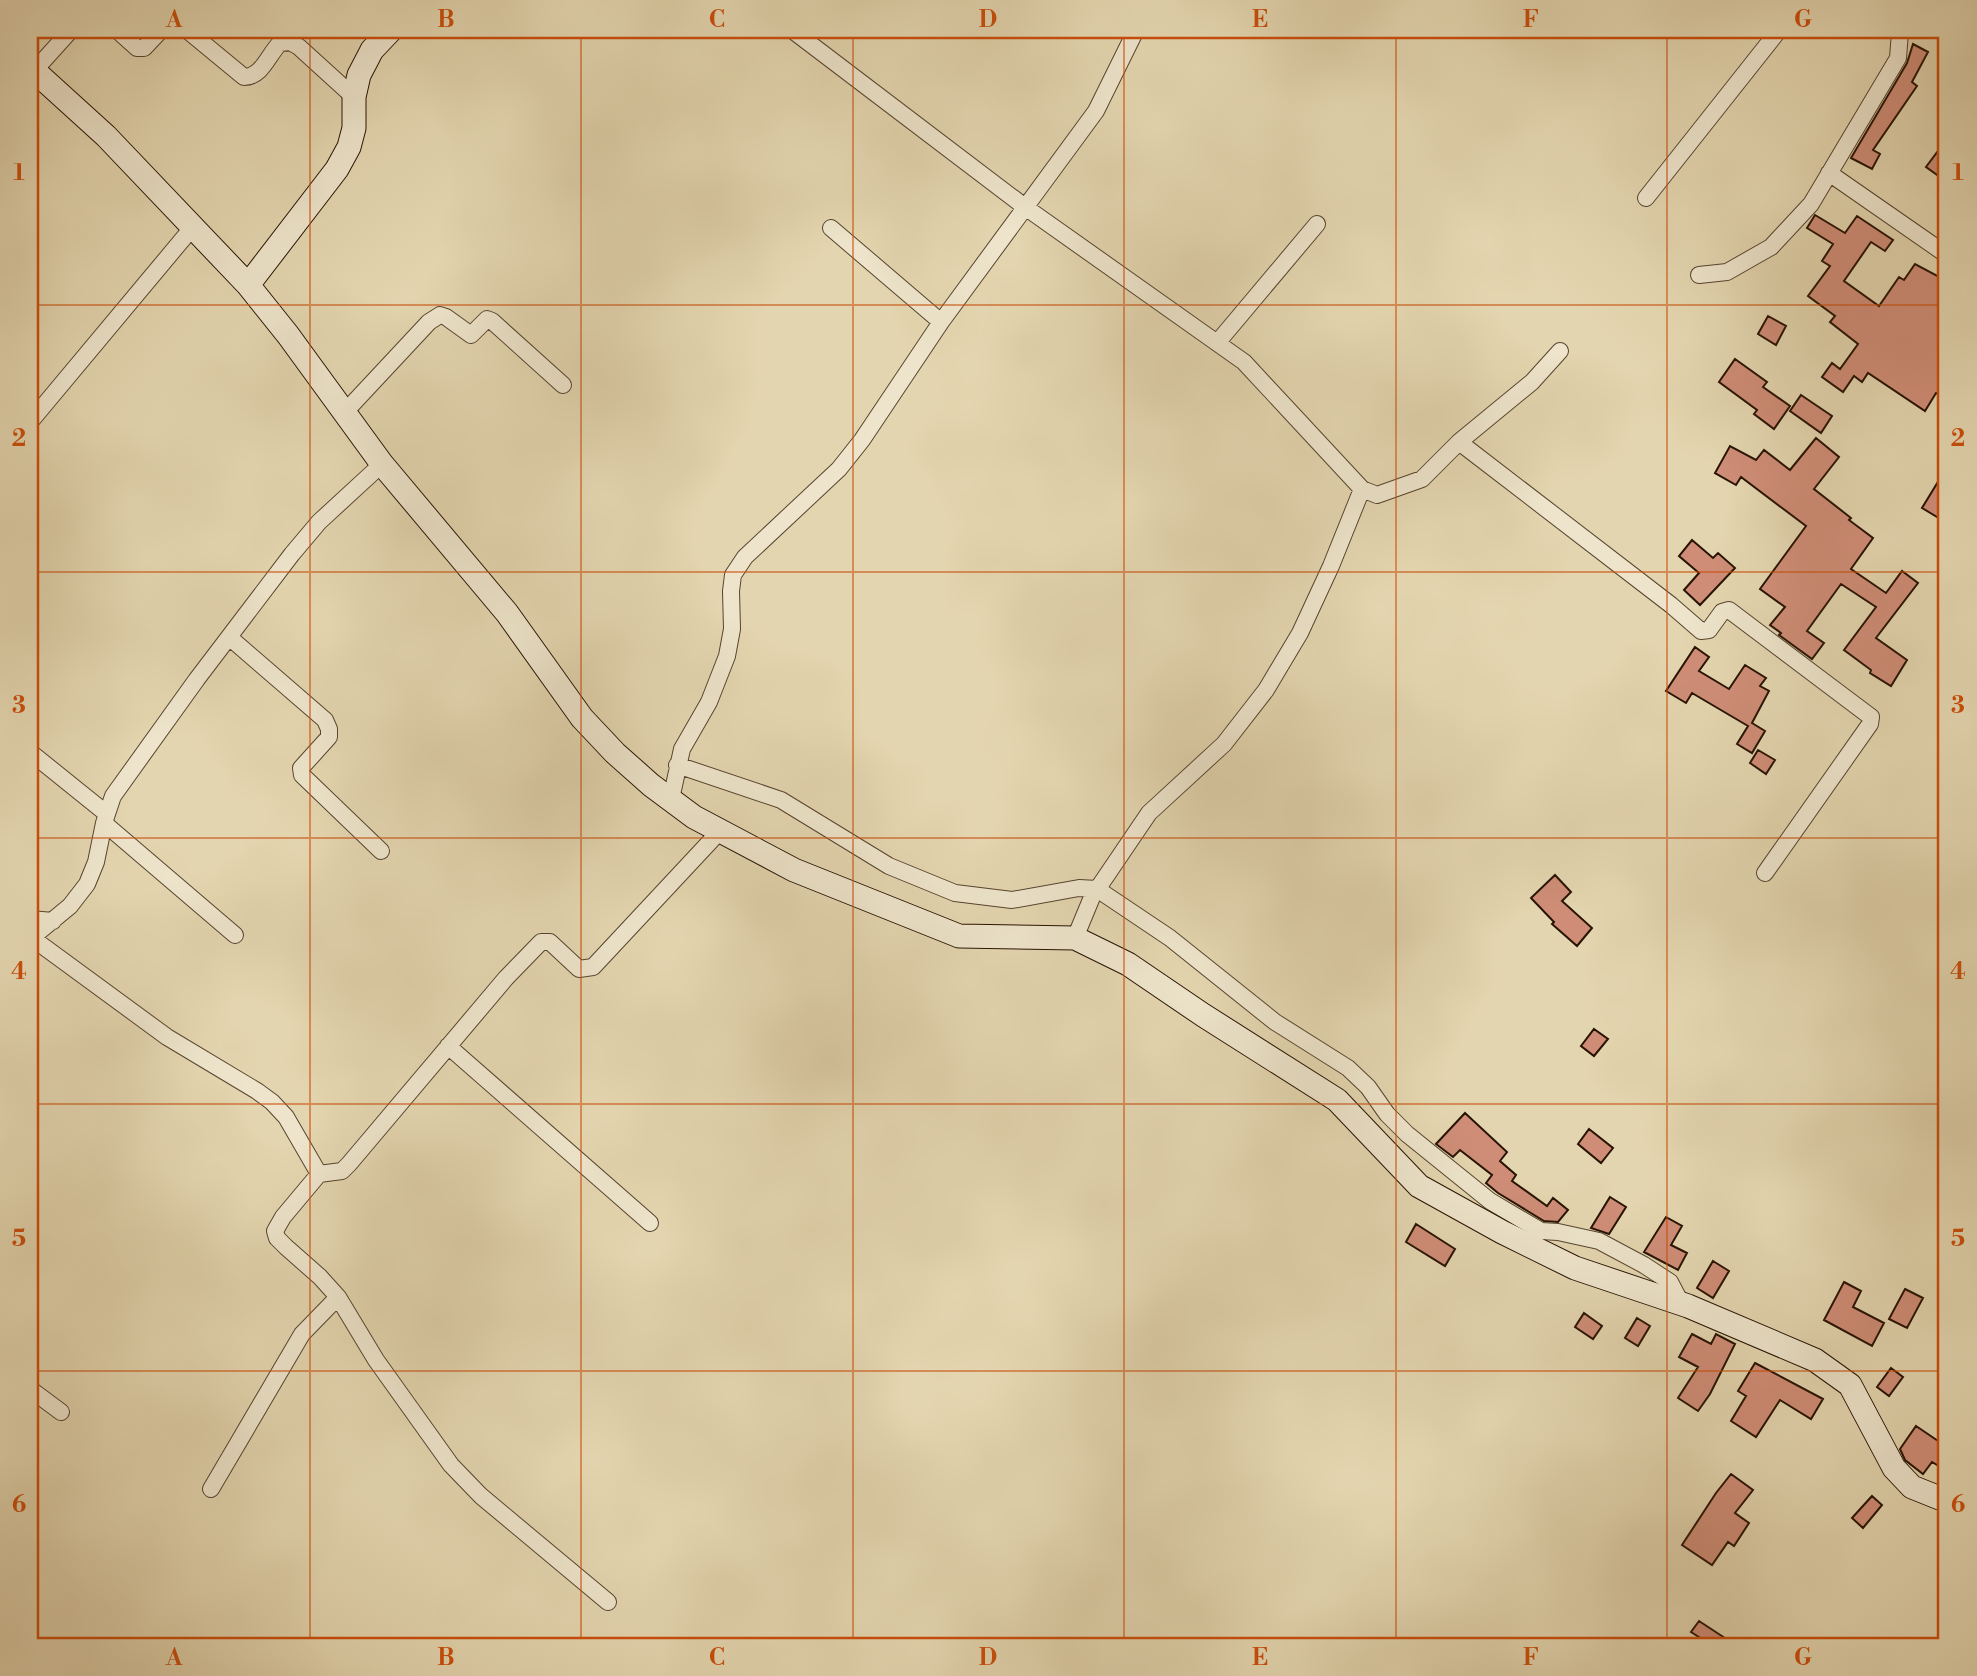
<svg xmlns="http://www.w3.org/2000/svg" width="1977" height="1676" viewBox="0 0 1977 1676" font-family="'Libre Bodoni',serif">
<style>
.building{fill:#cf8d77;stroke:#281303;stroke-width:2}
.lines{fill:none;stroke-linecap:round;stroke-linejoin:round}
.street-casing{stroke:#57442e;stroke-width:18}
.secondary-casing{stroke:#281303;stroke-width:25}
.street{stroke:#ede4cb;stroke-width:16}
.secondary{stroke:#ede4cb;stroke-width:23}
.grid{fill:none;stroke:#cb4e0b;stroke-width:2;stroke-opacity:0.55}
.neatline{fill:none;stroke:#cb4e0b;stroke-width:2.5}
.grid-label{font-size:23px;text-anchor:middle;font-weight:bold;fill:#cb4e0b}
</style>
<rect width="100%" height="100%" fill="#e3d5af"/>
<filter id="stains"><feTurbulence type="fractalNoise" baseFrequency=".00286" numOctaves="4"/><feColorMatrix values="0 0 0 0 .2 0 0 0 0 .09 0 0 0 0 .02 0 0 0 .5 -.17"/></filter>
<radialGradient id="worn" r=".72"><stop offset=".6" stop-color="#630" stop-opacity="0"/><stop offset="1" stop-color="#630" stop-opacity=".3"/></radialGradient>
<path class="building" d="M1913 44 1928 52 1912 82 1917 86 1873 150 1880 154 1872 169 1851 158 1907 63Z
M1938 151 1947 158V182L1926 167Z
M1815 215 1845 233 1857 216 1893 240 1885 251 1871 242 1844 281 1879 306 1899 277 1904 280 1915 264 1947 281V290L1939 305 1947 309V399L1936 393 1925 411 1868 373 1862 382 1854 376 1843 392 1822 377 1832 363 1840 369 1858 344 1830 322 1835 316 1808 296 1830 266 1822 261 1833 244 1807 228Z
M1768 316 1786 326 1776 345 1758 334Z
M1735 359 1767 382 1763 387 1790 406 1774 429 1754 414 1757 410 1719 382Z
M1801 395 1832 416 1821 433 1790 411Z
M1816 438 1839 457 1814 489 1851 518 1849 520 1873 538 1851 569 1886 593 1902 571 1918 583 1876 638 1907 660 1891 686 1870 673 1871 670 1844 650 1876 607 1841 584 1807 631 1824 643 1812 659 1779 635 1781 633 1770 625 1785 607 1760 589 1806 526 1741 477 1736 485 1715 473 1730 446 1756 460 1764 450 1790 470Z
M1947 467V523L1922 508Z
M1692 540 1713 558 1718 553 1735 568 1700 605 1684 590 1699 573 1679 556Z
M1695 647 1709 657 1699 671 1729 689 1745 665 1766 678 1760 686 1769 691 1752 723 1765 731 1752 753 1737 744 1748 726 1692 693 1686 703 1666 691Z
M1758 750 1775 760 1766 774 1750 763Z
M1555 875 1571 892 1562 901 1592 928 1577 946 1552 924 1554 922 1531 898Z
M1594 1029 1608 1039 1594 1056 1581 1046Z
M1465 1113 1507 1152 1500 1161 1516 1175 1512 1181 1547 1206 1553 1198 1568 1210 1558 1222 1544 1221 1498 1193 1486 1183 1492 1175 1460 1150 1453 1157 1436 1144Z
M1589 1129 1613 1148 1601 1163 1578 1144Z
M1610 1197 1626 1207 1609 1234 1591 1228Z
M1666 1217 1682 1226 1671 1245 1687 1253 1678 1270 1644 1252Z
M1416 1224 1455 1249 1445 1266 1406 1242Z
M1713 1261 1729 1271 1713 1298 1697 1288Z
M1844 1282 1861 1291 1853 1307 1884 1323 1872 1346 1824 1320Z
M1905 1289 1923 1298 1907 1328 1889 1319Z
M1584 1313 1602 1326 1593 1339 1575 1327Z
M1637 1318 1650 1326 1638 1346 1625 1338Z
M1692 1334 1711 1344 1716 1334 1735 1344 1710 1394 1698 1411 1678 1398 1698 1367 1679 1357Z
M1755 1363 1823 1399 1811 1419 1780 1400 1756 1437 1731 1421 1746 1396 1738 1391Z
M1891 1368 1903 1377 1889 1396 1877 1387Z
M1916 1426 1947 1447V1471L1932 1462 1923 1474 1905 1460 1900 1449Z
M1731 1474 1753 1490 1735 1513 1749 1523 1734 1546 1728 1542 1712 1565 1682 1545 1716 1493Z
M1872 1496 1882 1505 1863 1528 1852 1518Z
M1699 1621 1737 1646H1713L1691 1632Z"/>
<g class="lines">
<defs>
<path id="street" d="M117 30 137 48H144L161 30
M187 30 244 77C262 77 268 55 280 43L290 42 299 47 354 97
M792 30 1025 207 1244 362 1362 489 1377 495 1422 479 1459 442 1532 382 1560 351
M34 71 71 30
M1829 173 1947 255
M1646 198 1779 30
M831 228 941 322
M1699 275 1727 272 1771 247 1811 204 1898 58 1900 32 1897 30
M1217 343 1317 224
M344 413 429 322 440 315 446 317 471 335 487 319 492 321 563 385
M30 422 192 228
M1459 442 1671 605 1701 631 1709 630 1722 612 1729 610 1871 717 1870 724 1765 873
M229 637 325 720 329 729V737L301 768 302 775 381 851
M30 752 107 814
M677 765 781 800 889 866 955 893 1012 900 1079 888 1097 889 1170 938 1275 1022 1348 1068 1368 1087 1387 1114 1407 1134 1490 1201 1541 1231 1558 1232 1599 1241 1644 1265 1670 1282 1681 1303
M671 799 682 749 709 702 727 656 732 629 731 591 733 575 745 557 839 469 862 440 941 322 1096 111 1136 30
M104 823 235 935
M30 919 53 921
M32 938 167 1037 257 1091 272 1102 286 1117 319 1174
M1075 938 1092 897 1149 813 1224 744 1266 690 1300 633 1331 566 1362 489
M30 939 70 906 87 884 96 862 104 823 113 796 197 679 292 554 319 522 382 464
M448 1046 650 1223
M30 1389 61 1412
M211 1489 302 1334 338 1297
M608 1602 481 1496 451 1465 376 1360 338 1297 320 1277 286 1247 277 1238 275 1231 283 1217 319 1174 342 1171 349 1164 506 978 541 942H550L579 969 593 967 720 831"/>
<path id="secondary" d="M30 67 106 136 248 285 288 335 382 464 507 613 582 718 615 753 651 785 694 817 794 870 959 936 1075 938 1128 964 1203 1015 1337 1100 1419 1186 1502 1232 1575 1268 1688 1306 1815 1360 1850 1385 1894 1468 1912 1487 1947 1501
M248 285 337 169 349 147 354 128V97L359 75 372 50 391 30"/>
</defs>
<use href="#street" class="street-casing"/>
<use href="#secondary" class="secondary-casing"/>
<use href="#street" class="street"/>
<use href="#secondary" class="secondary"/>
</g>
<path class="grid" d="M310 30V1646M581 30V1646M853 30V1646M1124 30V1646M1396 30V1646M1667 30V1646M30 305H1947M30 572H1947M30 838H1947M30 1104H1947M30 1371H1947"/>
<rect width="1977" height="1676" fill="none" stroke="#e3d5af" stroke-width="77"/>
<rect x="38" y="38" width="1900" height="1600" class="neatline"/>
<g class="grid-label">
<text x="174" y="27">A</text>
<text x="446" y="27">B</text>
<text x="717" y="27">C</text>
<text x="988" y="27">D</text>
<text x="1260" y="27">E</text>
<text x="1531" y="27">F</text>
<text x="1803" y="27">G</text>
<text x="19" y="180">1</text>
<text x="1958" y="180">1</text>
<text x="19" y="446">2</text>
<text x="1958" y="446">2</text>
<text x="19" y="713">3</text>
<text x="1958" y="713">3</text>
<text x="19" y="979">4</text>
<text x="1958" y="979">4</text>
<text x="19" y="1246">5</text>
<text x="1958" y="1246">5</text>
<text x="19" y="1512">6</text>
<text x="1958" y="1512">6</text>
<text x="174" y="1665">A</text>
<text x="446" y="1665">B</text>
<text x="717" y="1665">C</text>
<text x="988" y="1665">D</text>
<text x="1260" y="1665">E</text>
<text x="1531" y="1665">F</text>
<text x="1803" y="1665">G</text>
</g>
<rect width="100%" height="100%" filter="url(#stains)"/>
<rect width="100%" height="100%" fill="url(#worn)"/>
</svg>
